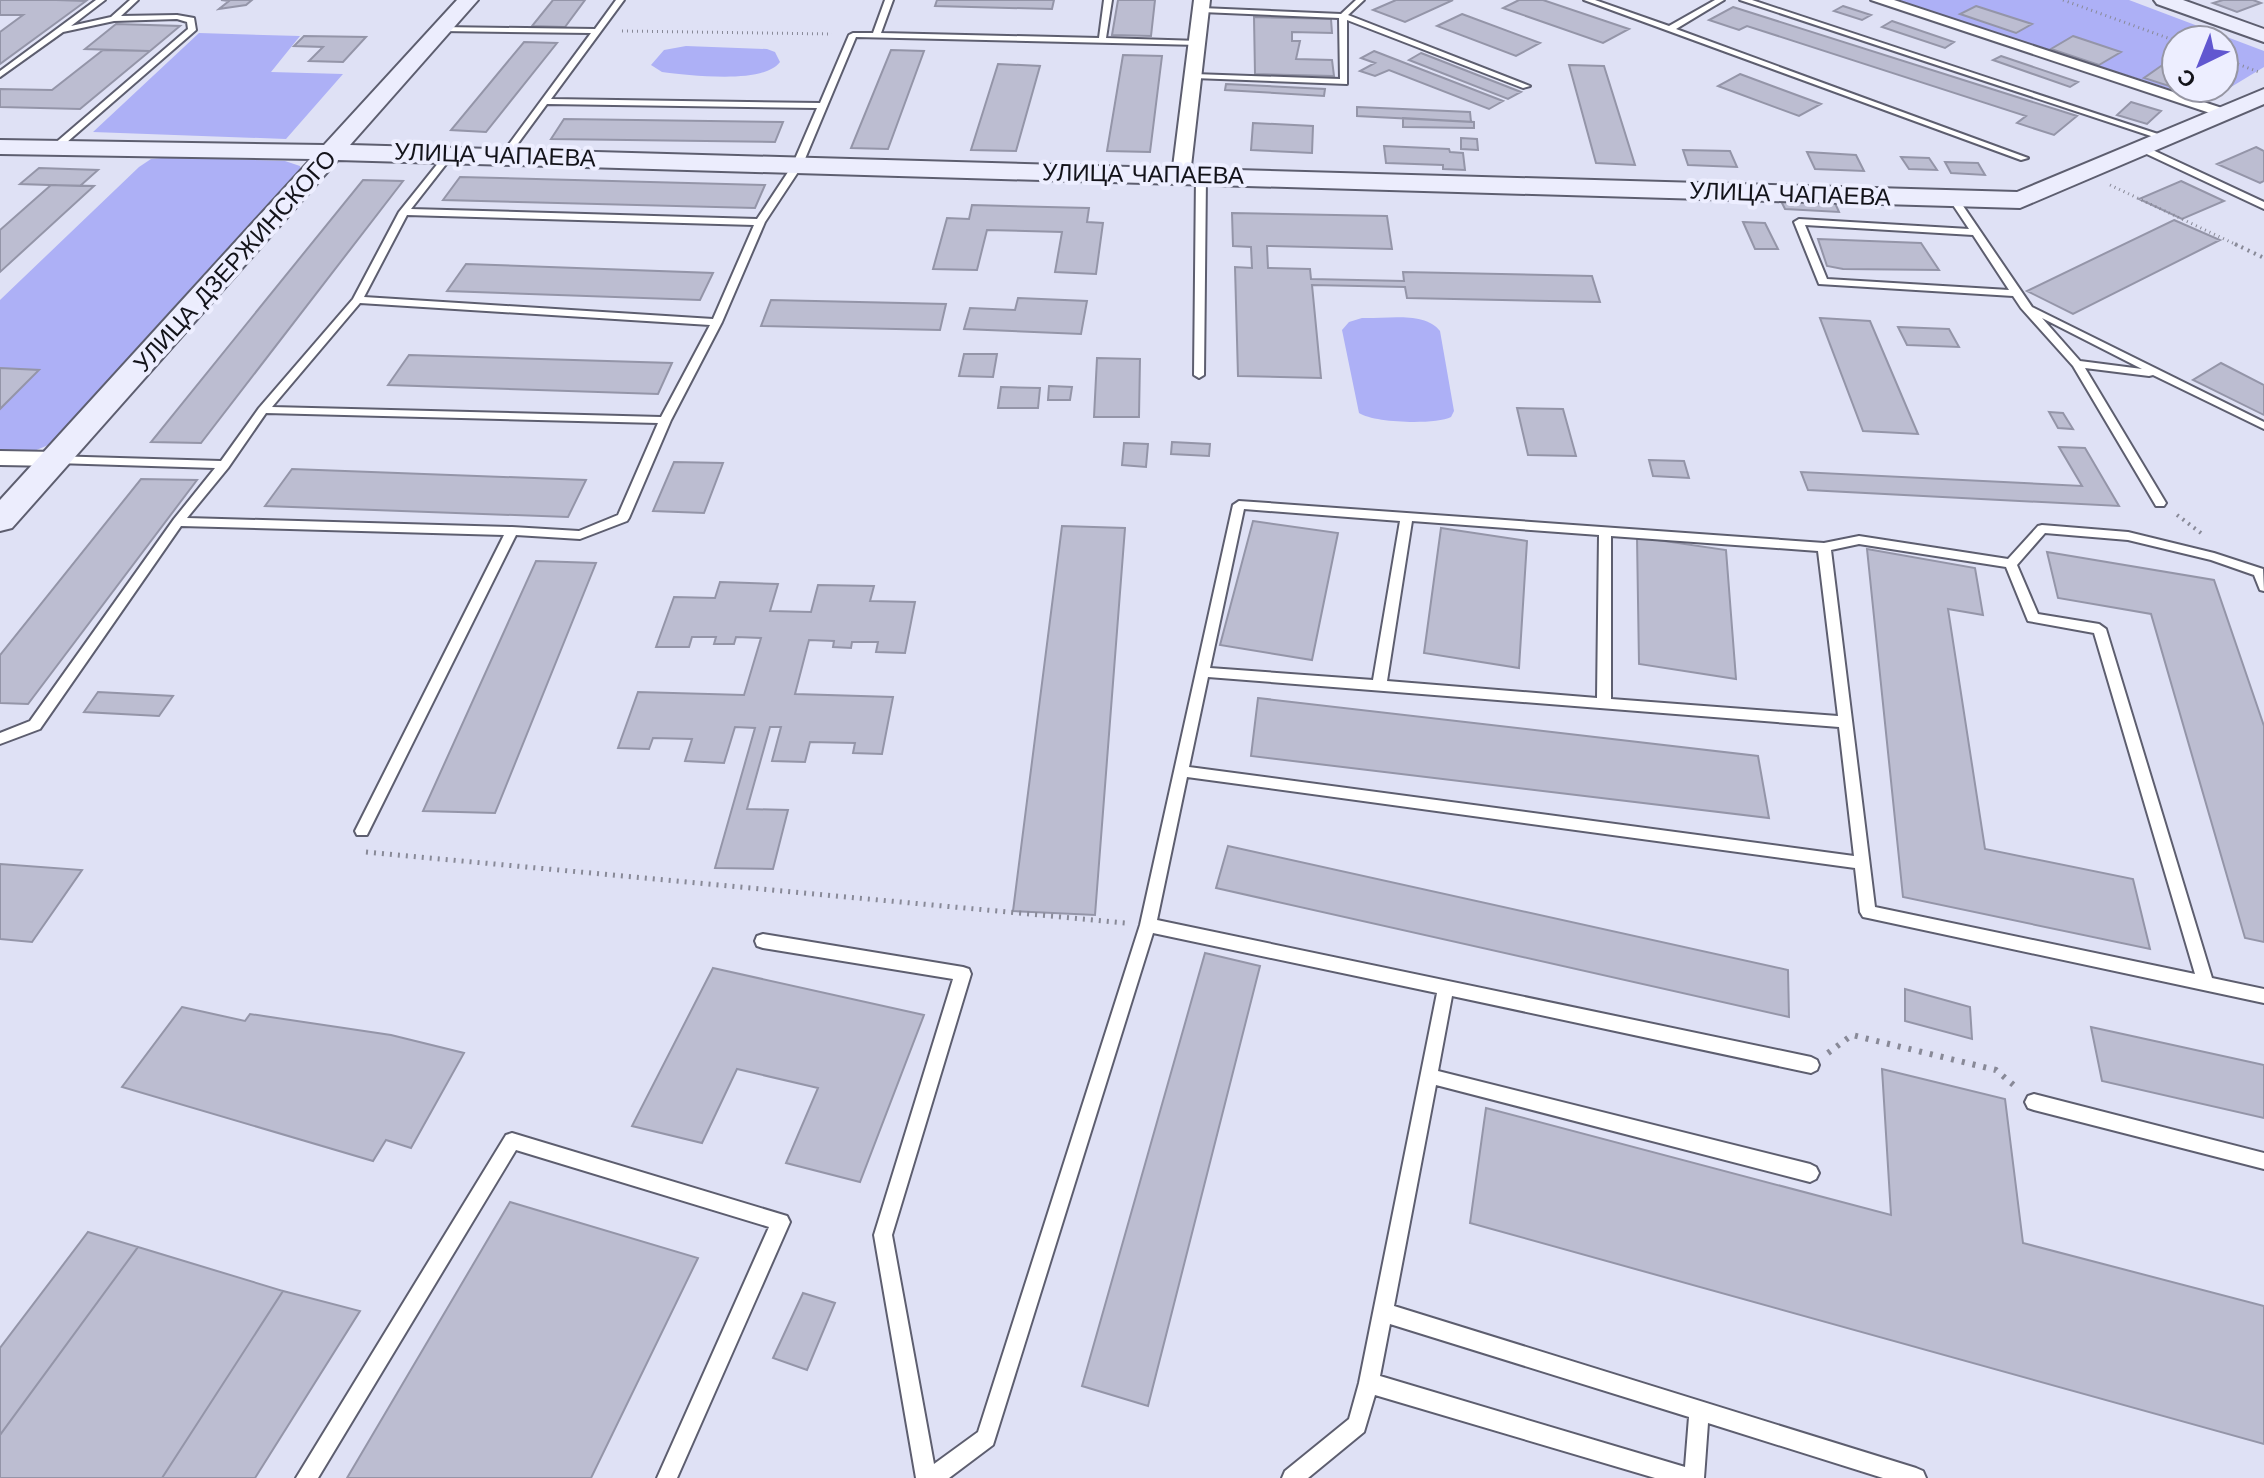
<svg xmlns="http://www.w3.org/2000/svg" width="2264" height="1478" viewBox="0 0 2264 1478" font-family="'Work Sans',sans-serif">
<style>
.green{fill:#adb0f6;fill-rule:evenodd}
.building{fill:#bcbdd1;stroke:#9495a8;stroke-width:2}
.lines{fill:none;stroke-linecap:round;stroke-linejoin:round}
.lane-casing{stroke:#5d5e6f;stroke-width:4}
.street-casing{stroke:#5d5e6f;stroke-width:4}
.secondary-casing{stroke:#5d5e6f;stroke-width:4}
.path-far3{stroke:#888997;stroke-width:3;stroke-dasharray:1 4;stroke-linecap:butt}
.path-far2{stroke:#888997;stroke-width:4;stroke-dasharray:2 5;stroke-linecap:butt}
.path-far1{stroke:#888997;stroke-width:5;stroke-dasharray:2 6;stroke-linecap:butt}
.path{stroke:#888997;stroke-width:6;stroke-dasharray:3 8;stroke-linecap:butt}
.lane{fill:#fff;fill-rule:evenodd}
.street{fill:#fff;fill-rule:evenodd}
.secondary{fill:#ecedfd;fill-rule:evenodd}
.labels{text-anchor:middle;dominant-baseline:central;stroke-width:8;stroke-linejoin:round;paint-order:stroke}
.far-street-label{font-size:24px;fill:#13131a;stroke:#edeeff}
</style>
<rect width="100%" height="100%" fill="#dfe1f5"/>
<path class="green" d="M1894 0H2129L2264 51V67L2208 101ZM2176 40H2224V88H2176Z
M199 33 300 36 271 72 343 74 286 139 93 132Z
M686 46 767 49 775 52 780 62C763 85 689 75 662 72L651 65 664 50Z
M173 157 285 161 300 166 302 175 53 443 27 454H0V409L38 370 0 368V300L139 167 151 159Z
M1362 318C1384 319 1425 311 1440 331L1454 411 1451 417C1435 425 1374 423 1359 413L1342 330 1349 322Z"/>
<path class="building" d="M0 0H56L86 1 0 64V32L23 15H0Z
M252 0 246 5 219 9 229 1 221 0Z
M553 0H585L565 27 532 26Z
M937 0H1054L1052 9 935 6Z
M1118 0H1155L1151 36 1112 35Z
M1396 0H1453L1405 22 1373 10Z
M1519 0H1543L1629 29 1603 43 1503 8Z
M2223 0H2253L2261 3 2237 12 2213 3Z
M1843 6 1871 15 1862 20 1834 11Z
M1976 6 2032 24 2016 33 1960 14Z
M1733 7 2077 116 2054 135 2017 123 2026 116 1747 26 1739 30 1709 20Z
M1462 14 1540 43 1516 56 1437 26Z
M1254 17 1331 19 1332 33 1292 32V41H1300L1296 59 1332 60 1334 76 1255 74Z
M1892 21 1954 42 1945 48 1882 27Z
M116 24 180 26 150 51 85 49Z
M304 36 366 37 343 62 309 61 323 47 294 46Z
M2073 36 2121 52 2099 65 2051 49Z
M524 42 557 43 486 132 451 130Z
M103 50 150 51 80 109 0 107V89L52 90Z
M891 50 924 51 888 149 851 148Z
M1374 51 1503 101 1489 109 1389 70 1375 76 1360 71 1375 63 1361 58Z
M1421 53 1521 92 1508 99 1409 60Z
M1123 55 1162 56 1150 152 1107 151Z
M2001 56 2078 82 2070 87 1993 60Z
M998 64 1040 66 1016 151 971 150Z
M1569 65 1604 66 1635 165 1596 163Z
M2161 66 2176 70V88H2210L2200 96 2144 78Z
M1740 74 1821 104 1799 116 1718 86Z
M1226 84 1325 89 1324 96 1225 90Z
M2131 102 2161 111 2147 124 2117 115Z
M1357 107 1470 112 1471 122 1357 116Z
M1403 118 1474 122V128L1403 127Z
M564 119 783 122 775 142 551 139Z
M1253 123 1313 126 1312 153 1251 150Z
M1461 138 1477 139 1478 150 1461 149Z
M1384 146 1449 149 1450 152 1463 153 1465 170 1443 169V165L1386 163Z
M2256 147 2264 151V181L2260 183 2217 164Z
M1683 150 1730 151 1737 167 1688 165Z
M1807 152 1856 155 1864 171 1815 169Z
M1901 157 1929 158 1937 170 1909 169Z
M1945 162 1978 163 1985 175 1951 173Z
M39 168 98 170 80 186 20 184Z
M460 177 765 185 755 208 443 200Z
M363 180 403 181 201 443 151 442Z
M2181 181 2224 201 2182 219 2139 199Z
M51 185 94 186 0 272V230Z
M1781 201 1835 203 1839 212 1785 209Z
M972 205 1089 208 1087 222 1103 223 1096 274 1055 272 1062 232 987 230 977 270 933 269 947 218 969 219Z
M1232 213 1387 216 1392 249 1267 246 1268 268 1310 269 1311 279 1404 281 1403 272 1592 276 1600 302 1407 298 1405 287 1312 285 1321 378 1238 376 1235 267 1252 268 1251 247 1233 246Z
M2174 220 2220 240 2073 314 2027 291Z
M1743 222 1765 223 1778 249H1755Z
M1818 239 1921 243 1939 270 1843 269 1827 266Z
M466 264 713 273 700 300 447 291Z
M1018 298 1087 301 1081 334 964 329 970 308 1015 310Z
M771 300 946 304 940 330 761 326Z
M1820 318 1870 321 1918 434 1863 431Z
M1898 327 1949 329 1959 347 1907 345Z
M964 354H997L993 377 959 376Z
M409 355 672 363 658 394 388 385Z
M1097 358 1140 359 1139 417H1094Z
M2221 363 2264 385V415L2193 380Z
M0 368 39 370 0 409Z
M1049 386 1072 387 1070 400H1048Z
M1001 387 1040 388 1038 408H998Z
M1517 408 1563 409 1576 456 1528 455Z
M2049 412 2063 413 2073 429 2058 428Z
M1172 442 1210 444 1209 456 1171 454Z
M1124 443 1148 444 1146 467 1122 465Z
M2059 447 2085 448 2119 506 1808 490 1801 472 2082 486Z
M1649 460 1684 461 1689 478 1653 476Z
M674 462 723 463 704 513 653 511Z
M292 469 586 480 568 517 265 506Z
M141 479 197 480 28 704 0 703V655Z
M1253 521 1338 533 1312 660 1220 645Z
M1062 526 1125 528 1095 915 1013 911Z
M1441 528 1527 541 1519 668 1424 653Z
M1637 537 1726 550 1736 679 1639 664Z
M1867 549 1975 568 1983 615 1948 609 1985 849 2133 879 2150 949 1903 897Z
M2047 552 2214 580 2264 726V942L2245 938 2151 614 2058 598Z
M536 561 596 563 495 813 423 811Z
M720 582 778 584 770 611 811 612 818 585 874 586 870 601 915 602 905 653 876 652 878 642H852L851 648 833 647 834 641 809 640 795 694 893 697 882 754 853 753 855 743 810 742 805 762 772 761 781 727H770L747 809 788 810 773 869 715 868 755 728 735 727 724 763 685 761 692 739 653 738 649 749 618 748 638 692 744 695 761 638 736 637 734 644H714L716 637H692L689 647H656L674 597 715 598Z
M98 692 173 696 159 716 84 712Z
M1258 698 1758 756 1769 818 1251 756Z
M1228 846 1788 970 1789 1017 1216 888Z
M0 864 82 870 32 942 0 939Z
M1205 953 1260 966 1148 1406 1082 1386Z
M713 968 924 1015 860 1182 786 1163 818 1088 737 1069 702 1143 632 1126Z
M1905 989 1970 1007 1972 1039 1905 1021Z
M182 1007 245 1021 250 1014 391 1035 464 1053 411 1148 386 1140 373 1161 122 1087Z
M2091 1027 2264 1065V1118L2102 1081Z
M1882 1069 2005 1099 2023 1243 2264 1306V1444L1470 1223 1486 1108 1891 1215Z
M510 1202 698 1258 591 1478H347Z
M88 1232 138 1247 0 1435V1348Z
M138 1247 283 1291 162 1478H0V1435Z
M283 1291 360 1311 255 1478H162Z
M803 1293 835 1303 807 1370 773 1358Z"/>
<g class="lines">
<defs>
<path id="lane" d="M96 0H105L71 26 111 17 130 0H138L121 16 177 15 194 18 196 30 59 149H53V145L188 29 187 22 177 19 114 21 63 32 0 77V71Z
M616 0H624L551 99 820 103 849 35 853 33H873L885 0H893L881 33 1099 38 1104 0H1112L1106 38 1199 41 1203 43 1199 45 856 37 802 166 765 222 722 322 671 420 629 518 627 521 580 539 516 535 367 835H357L355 831 504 535 181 526 40 729 0 744V733L30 721 174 519 215 468 56 463 52 462V456L221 461 259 408 353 299 399 212 447 152 454 154 411 209 757 219 792 166 817 108 547 104 508 157 505 158 501 155 591 33 441 31 437 29 441 27 595 29ZM407 215 754 225 713 319 364 297ZM360 303 710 325 661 417 272 407ZM266 413 658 423 618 515 579 531 512 527 187 518 228 468Z
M1356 0H1364L1348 15 1530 86 1523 88 1347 20V84L1194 78 1190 76 1194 74 1340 79 1339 18 1202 12 1198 10 1202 8 1341 14Z
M1584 0H1595L1669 26 1715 0H1724L1676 29 2028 158 2021 160Z
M1740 0H1752L2167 137 2160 139Z
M2136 145H2142L2264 202V209L2136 149Z
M1201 173 1206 176 1204 375 1199 378 1194 375 1196 176Z
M1951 197H1957L2032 307 2264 422V429L2153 375 2149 376 2085 368 2166 503 2164 506H2156L2073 366 2021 308 2013 296 1819 284 1794 222 1799 219 1969 229 1949 199ZM1805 225 1973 235 2009 290 1827 279ZM2042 318 2142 369 2080 361Z
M1239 501 1824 543 1859 536 2008 559 2038 526 2042 525 2128 532 2214 553 2263 569 2264 591 2260 590 2254 575 2211 560 2128 540 2045 533 2017 565 2038 614 2099 624 2106 629 2212 978 2264 989V1003L1868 918 1863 917 1860 912 1855 868 1187 777 1157 920 1811 1057 1817 1060 1819 1065 1817 1070 1811 1073 1452 996 1438 1071 1810 1164 1816 1167 1819 1173 1816 1179 1810 1182 1436 1085 1394 1306 1916 1468 1923 1471 1926 1478H1883L1708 1423 1704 1478H1655L1375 1395 1364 1432 1308 1478H1282L1285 1471 1349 1419 1359 1383 1437 993 1153 933 993 1445 949 1478H916L874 1235 953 979 763 948 757 946 755 941 757 936 763 934 963 967 969 969 971 974 892 1235 934 1464 978 1432 1140 925 1233 505ZM1244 509 1400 521 1373 680 1210 668ZM1412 521 1599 535 1597 698 1387 681ZM1611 536 1818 551 1838 716 1611 699ZM1859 544 2006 567 2028 621 2094 633 2195 974 1875 907 1831 550ZM1208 677 1839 727 1854 856 1189 767ZM1390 1324 1689 1417 1685 1467 1380 1376Z
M2034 1094 2264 1153V1169L2034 1110 2028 1108 2025 1102 2028 1096Z
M512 1133 787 1216 790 1222 677 1478H657L769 1227 516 1150 318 1478H296L506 1135Z"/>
<path id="street" d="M1194 0H1210L1190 175 1181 180 1172 175Z
M1871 0H1894L2234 112 2225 117 2219 116Z
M0 451 56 452 68 459 56 466 0 465Z"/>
<path id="secondary" d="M457 0H478L350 145 2017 192 2264 89V104L2020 208 338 160 12 528 0 531V500L311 159 0 154V140L324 145Z
M2154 0H2183L2264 29V42L2157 4Z"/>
</defs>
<use href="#lane" class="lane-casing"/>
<use href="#street" class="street-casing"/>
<use href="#secondary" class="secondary-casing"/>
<path class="path-far3" d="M2063 0 2176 41
M622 31 832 34
M2224 59 2259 72
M2110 185 2239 246"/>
<path class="path-far2" d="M2235 244 2264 258
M2177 515 2201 533"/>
<path class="path-far1" d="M366 852 1125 923"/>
<path class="path" d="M1828 1053 1852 1035 1996 1070 2017 1088"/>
<use href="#lane" class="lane"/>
<use href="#street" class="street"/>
<use href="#secondary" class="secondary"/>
</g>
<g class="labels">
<g class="far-street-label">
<text transform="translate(495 155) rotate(2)">УЛИЦА ЧАПАЕВА</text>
<text transform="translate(1143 174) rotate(1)">УЛИЦА ЧАПАЕВА</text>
<text transform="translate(1790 194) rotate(2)">УЛИЦА ЧАПАЕВА</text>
<text transform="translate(235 261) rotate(-48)">УЛИЦА ДЗЕРЖИНСКОГО</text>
</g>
</g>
<g transform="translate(2200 64) rotate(223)"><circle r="38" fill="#edeeff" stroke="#9696a3" stroke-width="2"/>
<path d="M0-6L14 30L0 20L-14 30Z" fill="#6157d0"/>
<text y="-12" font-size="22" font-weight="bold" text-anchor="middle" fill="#13131a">С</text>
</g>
</svg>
